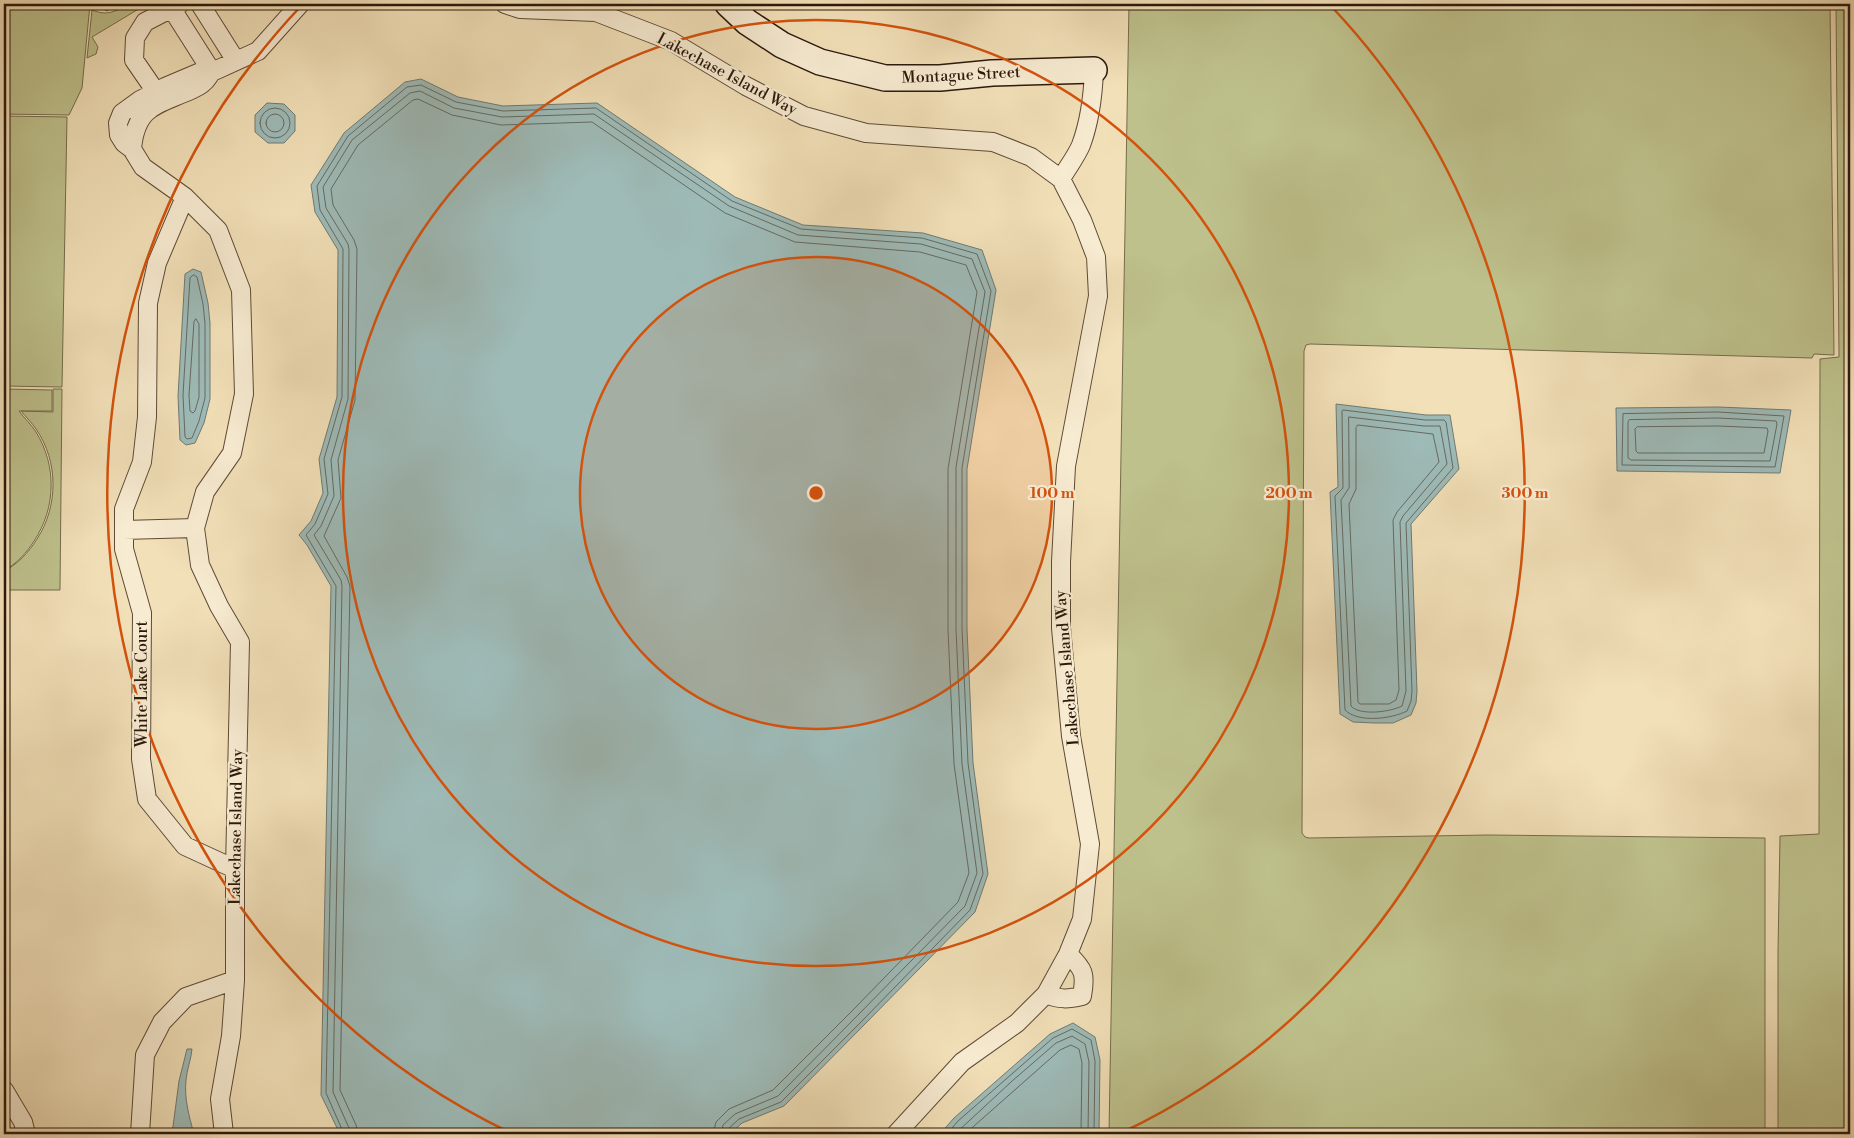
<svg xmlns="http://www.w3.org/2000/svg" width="1854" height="1138" viewBox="0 0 1854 1138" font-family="'Libre Bodoni',serif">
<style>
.green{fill:#bec18c;stroke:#756c4c}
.water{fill:#9ebbb8;stroke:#707a73}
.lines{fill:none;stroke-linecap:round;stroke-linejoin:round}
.shore{stroke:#656a62;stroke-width:1}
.street-casing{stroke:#5e4a36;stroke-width:20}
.secondary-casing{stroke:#2c180b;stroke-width:28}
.street{stroke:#f7ebd1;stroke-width:18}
.secondary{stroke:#f7ebd1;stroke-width:25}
.ring{fill:none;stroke:#d5520c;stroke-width:2.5}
.labels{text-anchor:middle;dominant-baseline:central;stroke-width:4.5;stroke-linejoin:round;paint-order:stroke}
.street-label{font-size:16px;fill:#2c180b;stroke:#f7ebd1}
.centre{fill:#d5520c;stroke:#f7ebd1;stroke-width:2.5}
.ring-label{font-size:15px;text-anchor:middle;font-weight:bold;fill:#d5520c;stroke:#f7ebd1;stroke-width:4.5;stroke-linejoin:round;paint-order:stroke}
</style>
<rect width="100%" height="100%" fill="#f2e0b8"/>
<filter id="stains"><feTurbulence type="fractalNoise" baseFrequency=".004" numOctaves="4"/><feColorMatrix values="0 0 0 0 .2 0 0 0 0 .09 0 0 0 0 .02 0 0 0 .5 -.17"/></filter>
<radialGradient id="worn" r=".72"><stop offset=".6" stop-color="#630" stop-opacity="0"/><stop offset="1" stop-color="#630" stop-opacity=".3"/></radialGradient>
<path class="green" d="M4 4H90L82 88 69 115 4 114Z
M128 4H147L92 37 98 47 96 54 87 58 92 10C107 16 115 12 128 4Z
M1129 4H1830L1834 355 1814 354 1812 358 1310 344 1306 345 1304 351 1302 833 1305 837 1309 838 1488 835 1765 838V1134H1109Z
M1836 4H1850V1134H1778V952L1780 836 1819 834 1820 359 1839 357Z
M4 116 67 117 62 387 4 386Z
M4 389 52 390V411H19C24 418 31 424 36 432 57 466 56 508 34 541 27 552 16 565 4 570Z
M53 389H62L60 590H4V571C17 565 29 552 37 539 58 507 59 462 36 429 32 423 26 417 21 411L53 412Z"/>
<path class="water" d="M93 4H119L107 11Z
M421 79 458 97 503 106 597 103 735 197 803 225 923 233 982 250 996 290 967 469V629L973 763 988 874 975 912 865 1024 784 1106 742 1123 730 1134H340L321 1095 331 586 307 545 299 535 311 521 323 493 319 459 337 397 338 250 315 212 311 185 344 133 405 82Z
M267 103 284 104 295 115V131L284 143H268L255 132V115Z
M193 269 201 272 208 303 210 323V399L204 423 195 443 186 445 180 440 178 396 185 274Z
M1336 404 1426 415H1450L1459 469 1411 524 1417 691 1416 703 1411 715 1393 723H1374L1353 722 1340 714 1330 492 1338 487Z
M1718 407 1791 410 1780 473 1617 471 1616 408Z
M1073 1023 1095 1037 1100 1060 1099 1134H940L954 1118 1050 1034Z
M187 1049H192C191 1060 187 1069 186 1080 184 1098 189 1116 194 1134H172L179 1081Z"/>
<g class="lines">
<path class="shore" d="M260 123a15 15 0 1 1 30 0a15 15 0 1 1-30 0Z
M266 123a9 9 0 1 1 18 0a9 9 0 1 1-18 0Z
M194 275 197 277 203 304 205 323V398L199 421 192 438 187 439 185 437 183 395 190 278Z
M196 319 199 324V397L195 411 193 413 190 411 189 395 194 322Z
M1343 410 1425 420H1444L1446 422 1453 468 1406 523 1412 691 1411 701 1407 711C1391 719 1358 723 1345 710L1335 496 1343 488 1342 412Z
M1718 412 1784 416 1775 467 1622 465 1623 414Z
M1349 417 1424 426H1440L1447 464 1403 516 1400 522 1406 691 1402 706C1390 712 1360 716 1351 706L1341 500 1349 488Z
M1718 418 1776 421 1777 424 1770 461 1631 460 1628 458V422L1629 420Z
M1358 425 1433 434 1439 462 1397 512 1393 520 1399 690 1396 700 1389 704H1360L1358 702 1349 504 1356 489V428Z
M1718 426 1767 428 1768 431 1764 453H1638L1636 451 1635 429 1637 427Z
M344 1134 326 1093 336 586 306 535 315 524 328 494 324 459 342 397 343 249 320 210 317 186 348 136 407 87 421 85 456 102 503 111 596 108 732 201 801 229 922 238 977 254 991 291 962 468V629L968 763 983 874 970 910 862 1021 781 1102 739 1119 728 1129 727 1134
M350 1134 349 1128 333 1092 342 586 341 580 314 535 321 526 334 496 331 460 348 399 349 250 348 244 326 208 323 187 352 140 410 93 420 91 454 108 502 117 594 114 729 206 798 235 921 244 972 259 985 292 956 467V629L962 764 977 873 965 906 857 1016 778 1096 735 1114 723 1125 721 1134
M358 1134 356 1125 340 1090 350 586 347 577 324 536 341 498 338 460 355 400 357 249 354 240 333 205 331 189 358 145 413 100 418 99 452 115 501 125 592 122 725 213 795 242 920 252 966 265 977 292 948 469V630L954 764 969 873 958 902 852 1011 773 1090 729 1109 716 1122 713 1134
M947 1134 958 1121 1053 1038 1072 1029 1091 1040 1095 1061 1094 1134
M955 1134 1011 1082 1056 1043 1072 1036 1085 1044 1089 1062 1088 1134
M965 1134 1060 1050 1071 1045 1079 1049 1082 1063 1081 1134"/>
<defs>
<path id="street" d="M171 4 172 9 212 72
M200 4 236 61
M505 4 520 9 596 12 671 41 746 86 804 116 866 133 993 142 1031 157 1061 179 1082 220 1096 257 1098 296 1066 466 1061 562V628L1071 736 1090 844 1082 919 1068 954 1046 994 1017 1023 962 1062 896 1134
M156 92 134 60 135 38 145 22 180 4
M132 149C136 105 158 105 191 90 199 86 204 84 209 76
M1061 179C1067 168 1076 157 1081 145 1090 121 1093 96 1094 70
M185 197 157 263 148 303 147 417 142 462 124 509V549L142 613 141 759 147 799 185 846 235 869
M124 530 195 528
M1046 994C1059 1000 1069 999 1082 996 1086 974 1084 969 1068 954
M4 1090 23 1122 26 1134
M140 1134 145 1055 162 1022 186 997 235 980
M224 1134 220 1099 231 1036 235 980V869L240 642 219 606 200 565 195 528 205 492 232 453 244 394 241 290 218 230 185 197 143 167 132 149 124 143 119 135 118 123 122 113 140 100 165 87 198 73 212 72 258 51 300 4"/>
<path id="secondary" d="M728 4 747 22 782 45 820 62 885 78H940L992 73 1094 70"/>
</defs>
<use href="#street" class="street-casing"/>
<use href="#secondary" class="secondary-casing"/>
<use href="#street" class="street"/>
<use href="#secondary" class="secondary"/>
</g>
<circle cx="816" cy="493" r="236" fill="#d5520c" fill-opacity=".12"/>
<g class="ring">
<circle cx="816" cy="493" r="236"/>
<circle cx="816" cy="493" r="473"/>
<path d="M511 1133A709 709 0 0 1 302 5M1330 5A709 709 0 0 1 1121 1133"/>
</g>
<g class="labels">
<g class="street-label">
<text transform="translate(727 74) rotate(28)">Lakechase Island Way</text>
<text transform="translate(961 75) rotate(-3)">Montague Street</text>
<text transform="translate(1067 668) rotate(-95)">Lakechase Island Way</text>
<text transform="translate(142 684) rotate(-90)">White Lake Court</text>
<text transform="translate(236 827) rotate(-89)">Lakechase Island Way</text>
</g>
</g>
<circle cx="816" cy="493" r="8" class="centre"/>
<g class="ring-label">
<text x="1052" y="498">100 m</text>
<text x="1289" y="498">200 m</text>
<text x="1525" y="498">300 m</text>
</g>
<rect width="1854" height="1138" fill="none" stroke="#f2e0b8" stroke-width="20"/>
<rect x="5" y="5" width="1844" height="1128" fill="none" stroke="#2c180b" stroke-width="2.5"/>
<rect x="10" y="10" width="1834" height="1118" fill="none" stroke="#2c180b"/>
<rect width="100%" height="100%" filter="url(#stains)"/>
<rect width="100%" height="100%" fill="url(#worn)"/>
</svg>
